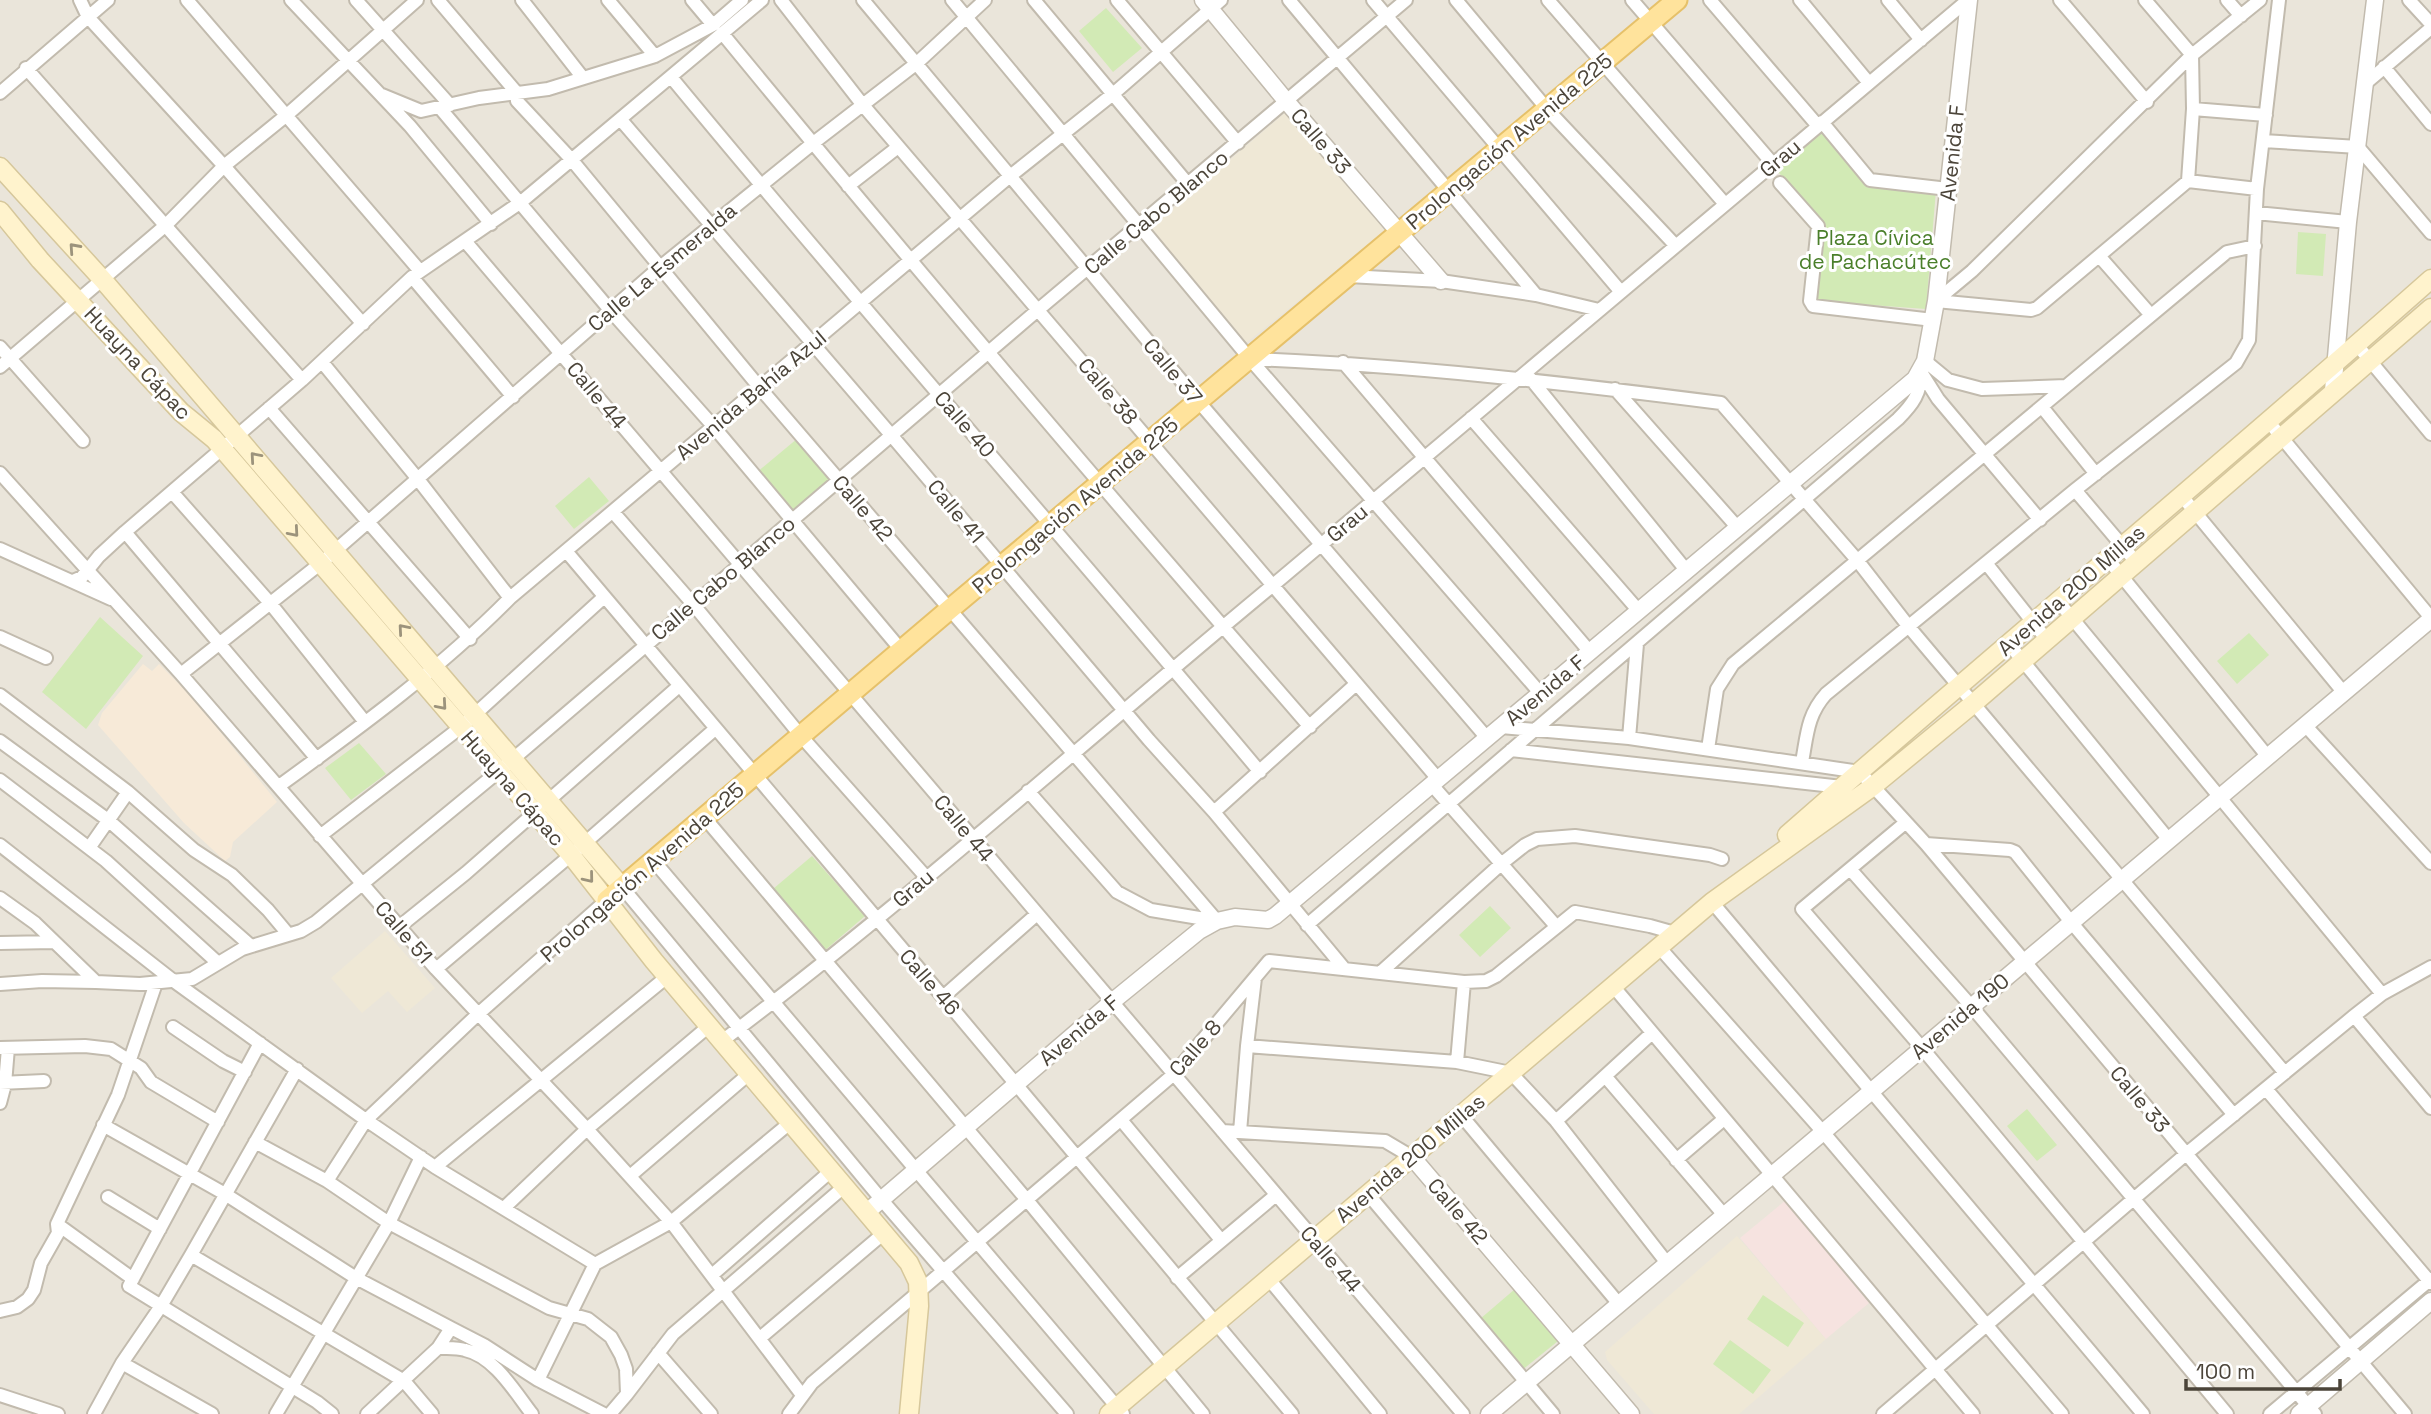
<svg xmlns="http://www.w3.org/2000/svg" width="2431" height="1414" viewBox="0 0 2431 1414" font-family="'Space Grotesk',sans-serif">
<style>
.residential{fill:#eae5da}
.commercial{fill:#f7ead8}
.education{fill:#efe8d6}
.medical{fill:#f6e3e0}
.green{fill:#d2eab5}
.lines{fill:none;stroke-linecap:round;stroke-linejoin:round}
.minor-casing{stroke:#c2bbae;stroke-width:16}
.tertiary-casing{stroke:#c2bbae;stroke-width:19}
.secondary-casing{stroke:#d6c79b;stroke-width:21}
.primary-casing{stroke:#e6c16a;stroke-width:23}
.minor{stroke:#fff;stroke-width:12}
.tertiary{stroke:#fff;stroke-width:16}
.secondary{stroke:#fff3cd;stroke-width:18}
.primary{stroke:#ffe39c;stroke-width:19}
.oneway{stroke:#9c937c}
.labels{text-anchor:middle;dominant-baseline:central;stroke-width:6;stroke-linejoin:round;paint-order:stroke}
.street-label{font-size:21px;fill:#4b4439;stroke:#fff}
.park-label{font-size:21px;fill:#4a7f2a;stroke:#fff}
</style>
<rect width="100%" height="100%" fill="#f6f3ec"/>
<path class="residential" d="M0 0H2431V1414H0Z"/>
<path class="commercial" d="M143 664 152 671 159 664 209 714 213 723 277 802 233 842 230 857 225 861 184 823 98 725 102 713Z"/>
<path class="education" d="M1286 112 1386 230 1246 343 1149 229Z
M385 931 435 988 407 1012 388 991 362 1013 331 978Z
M1737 1236 1826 1339 1739 1414H1654L1607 1360 1605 1352Z"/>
<path class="medical" d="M1786 1200 1869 1303 1826 1339 1740 1238Z"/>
<path class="green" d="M1106 8 1142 48 1113 72 1079 31Z
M1821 127 1869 183 1936 190 1926 309 1816 301 1821 222 1774 167Z
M2298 232 2326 234 2323 276 2296 274Z
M798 438 832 479 790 514 756 473Z
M589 477 609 501 574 529 555 506Z
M100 617 143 656 86 729 42 692Z
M2249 633 2269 655 2237 684 2217 661Z
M359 743 386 774 351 800 325 768Z
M812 856 865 916 823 952 773 889Z
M1490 906 1511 928 1480 957 1459 935Z
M2027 1109 2057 1145 2037 1161 2007 1126Z
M1515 1289 1558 1341 1521 1371 1480 1319Z
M1763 1295 1804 1323 1788 1347 1747 1319Z
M1730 1340 1771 1370 1753 1394 1713 1364Z"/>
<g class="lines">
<defs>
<path id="minor" d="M80 0 88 17 224 166 363 324
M187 0 420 271
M291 0 410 126 491 224
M356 0 450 105
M438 0 516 92 517 101 571 159 760 388 1217 921
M522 0 583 78
M608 0 655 56
M692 0 713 25
M781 0 862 104 1438 779
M863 0 1199 402 1487 738
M952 0 1250 359 1541 694
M1034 0 1188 184
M1117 0 1238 143
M1289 0 1536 295
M1373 0 1621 292
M1456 0 1547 109 1676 246
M1548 0 1725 204
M1632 0 1773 164
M1710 0 1818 126
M1800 0 1869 83
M1888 0 1921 40
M2060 0 2147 102
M2227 0 2241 16
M2409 0 2431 24
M722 33C914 267 1111 498 1310 727
M2384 67 2431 124
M26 68 302 380
M671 77C864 311 1065 539 1260 772
M2366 83 2431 28
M0 93 108 0
M382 95 421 111 479 98 548 89 655 56 713 25 742 0
M440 108 610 310 714 427 902 651
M2193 109 2266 115
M621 120 892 436 1149 740 1214 812 1343 967
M1822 122 1870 180 1948 189
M2263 141 2358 147 2431 233
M2188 181 2257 189
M1780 183 1818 226 1810 301 1813 306 1933 320
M848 186 898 147
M2256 213 2348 222
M465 241 1463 1414
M2100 257 2150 314
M1348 276 1441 281 1536 295 1599 310
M412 277 513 397
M1936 301 2031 310 2037 308 2188 181 2193 109 2192 55 2145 0
M1936 301 1972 271 2192 55 2260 0
M2357 345 2431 434
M0 347 83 441
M1250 359C1408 365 1564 383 1721 403L1857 560 1909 627 2285 1073
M1925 361 1948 380 1982 389 2066 386
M322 362 417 478 510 598
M1343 362 1590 652
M0 367 166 225 224 166 288 114 417 0
M1921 372 1938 399 2040 520
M1530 378 1686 570
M1615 389 1738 528
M2042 407 2096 474
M269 408 470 639
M1471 418 1638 610
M2268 421 2431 618
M0 473 181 674 436 969 587 1129 671 1222 802 1395
M2075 490 2136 562
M172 492 270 603 365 722
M2181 495 2344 693
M613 512 693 604 801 736 926 877
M125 532 317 759
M0 549 111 599
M566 551 943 997 1292 1414
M2107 558 2268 757
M1986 563 2047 640
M73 581 82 577 99 556 125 532 302 380 412 277 521 202 762 0
M2058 601 2382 994
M0 637 46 658
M2009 644 2169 840
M181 674 321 563 659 268 812 144 917 63 985 0
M0 695 128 792 194 850 232 875 268 910 288 934
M2305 725 2431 863
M1501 727 1629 738 1860 772 1926 844 2405 1414
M1629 738 1637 644
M0 741 108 820 251 946
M1708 749 1717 689 1733 664 2227 252 2255 246
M1511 750 1842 787
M1802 762C1807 736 1807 715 1826 694L2075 490 2236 363 2249 340 2257 189 2279 0
M0 780 106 861 218 963
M1432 785 1556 926
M279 786C359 728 440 669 510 598L1009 177 1113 94 1221 0
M1028 791 1117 892 1151 910 1217 921
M1214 812 1356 684
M704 817 1027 1200 1203 1414
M1905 823 1802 909 1922 1048 2227 1414
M320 836 461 727 604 597
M1926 844 2010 850 2015 852 2071 922 2234 1115
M0 845 175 982 366 1120 435 1167 595 1264
M89 848 128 792
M653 860 1123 1414
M1850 869 1972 1007 2315 1414
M622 887 881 1199 1067 1414
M0 898 35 923 96 982 140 984 192 979 242 949 301 931 316 922 499 771 1039 309 1406 0
M1712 902 2143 1414
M1307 925 1898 419C1913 404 1921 393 1921 372
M399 927 466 873 679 686
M0 943 54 942
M1659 947 1823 1132 2062 1414
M436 969 571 855 715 729
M1381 972 1501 864 1525 845 1537 839 1575 836 1710 855 1722 859
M1255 978 1247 1046 1457 1062 1511 1073 1556 1121 1667 1263
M0 984 42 981 96 982
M1613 986 1973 1414
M943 997 1037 914
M2354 1016 2431 1108
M173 1027 223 1061 245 1072
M722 1041C912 898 1089 737 1272 586L1968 0
M260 1043 129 1286 317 1402 332 1414
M0 1048 85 1046 111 1049 141 1068 151 1082 218 1122
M1457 1062 1464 982
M1605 1076 1724 1215
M0 1083 44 1081
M2266 1089 2431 1283
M0 1103 5 1084 8 1048
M1461 1115 1619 1304
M1122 1121 1221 1240
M1556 1121 1652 1033
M103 1125 225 1194 356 1278 451 1328 438 1348C446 1348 457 1347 465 1350 494 1356 515 1392 532 1414
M1222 1131 1385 1141 1412 1157
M1240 1132 1247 1046
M255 1142 327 1181 389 1223 549 1308 588 1319 611 1337 621 1355 626 1369 627 1394 610 1414
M1676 1160 1724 1119
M435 1167 668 976
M630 1176 750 1073
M327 1181 366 1120 477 1015 607 900
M1368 1194 1553 1414
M108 1197 160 1229
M504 1208 587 1129 709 1026
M57 1224 133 1279
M191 1255 404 1381 432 1414
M712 1275 832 1170
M1177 1278 1276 1195
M1268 1278 1380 1414
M0 1311 17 1307 28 1299 34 1290 41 1263 58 1233 57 1224 118 1095 156 983
M451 1328 484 1345 538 1380 595 1264 671 1222 791 1122
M760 1338 884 1233
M658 1353 711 1414
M122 1363 212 1414
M538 1380 604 1414
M627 1394 673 1334 846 1185
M0 1395 58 1414
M94 1414 122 1363 161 1306 191 1255 297 1069
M276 1414 389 1223 421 1157
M367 1414 438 1348
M789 1414 812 1383 1174 1074 1269 961 1464 982 1486 981 1496 976 1575 912 1650 926 1675 933
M1883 1414 2186 1154 2354 1016 2382 994 2431 967
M2270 1414 2431 1279"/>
<path id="tertiary" d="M1203 0 1287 102 1441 281
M2333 391 2348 222 2375 0
M1412 1157 1631 1414
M867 1212 1113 1001 1199 931 1217 921 1235 917 1268 920 1275 916 1915 379 1925 361 1936 301 1969 0
M1489 1414 2431 619
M2299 1414 2431 1301"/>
<path id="secondary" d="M0 167 103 280 622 887
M0 211 40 260 181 412 214 439 571 855 654 961 909 1263 918 1282 919 1306 909 1414
M1787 835C2000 648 2219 467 2431 279
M1109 1414 1712 902 1872 787 1974 703 2431 308"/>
<path id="primary" d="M607 900 950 609 1677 0"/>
</defs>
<use href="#minor" class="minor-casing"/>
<use href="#tertiary" class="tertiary-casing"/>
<use href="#secondary" class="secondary-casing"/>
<use href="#primary" class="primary-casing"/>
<use href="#minor" class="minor"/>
<use href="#tertiary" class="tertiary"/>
<use href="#secondary" class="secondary"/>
<use href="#primary" class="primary"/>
</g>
<defs><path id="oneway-chevron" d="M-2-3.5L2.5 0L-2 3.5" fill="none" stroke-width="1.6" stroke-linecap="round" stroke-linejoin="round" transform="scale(1.75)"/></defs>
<g class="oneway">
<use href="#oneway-chevron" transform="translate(74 248) rotate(-132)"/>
<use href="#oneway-chevron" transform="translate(255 457) rotate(-131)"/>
<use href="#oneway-chevron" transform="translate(294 532) rotate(49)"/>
<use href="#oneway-chevron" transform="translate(403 629) rotate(-131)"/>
<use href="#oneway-chevron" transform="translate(442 705) rotate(49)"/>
<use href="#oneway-chevron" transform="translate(589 878) rotate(51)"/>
</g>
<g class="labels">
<g class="street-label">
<text transform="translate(1321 141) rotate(49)">Calle 33</text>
<text transform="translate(1509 141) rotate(-40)">Prolongación Avenida 225</text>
<text transform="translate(1952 153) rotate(-84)">Avenida F</text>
<text transform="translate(1780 158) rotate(-40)">Grau</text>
<text transform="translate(1156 212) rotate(-40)">Calle Cabo Blanco</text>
<text transform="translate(662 267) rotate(-40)">Calle La Esmeralda</text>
<text transform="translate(138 363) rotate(47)">Huayna Cápac</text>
<text transform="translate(1173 371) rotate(50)">Calle 37</text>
<text transform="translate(1108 391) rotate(50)">Calle 38</text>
<text transform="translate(597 395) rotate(50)">Calle 44</text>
<text transform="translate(751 395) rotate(-40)">Avenida Bahía Azul</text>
<text transform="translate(965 424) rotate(49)">Calle 40</text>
<text transform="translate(1075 505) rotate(-40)">Prolongación Avenida 225</text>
<text transform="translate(863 508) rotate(49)">Calle 42</text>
<text transform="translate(956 511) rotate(50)">Calle 41</text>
<text transform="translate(1347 523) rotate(-40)">Grau</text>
<text transform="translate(723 578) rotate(-40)">Calle Cabo Blanco</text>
<text transform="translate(2071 590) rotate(-41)">Avenida 200 Millas</text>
<text transform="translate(1545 690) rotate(-40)">Avenida F</text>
<text transform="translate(513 788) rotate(49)">Huayna Cápac</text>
<text transform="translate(964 828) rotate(50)">Calle 44</text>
<text transform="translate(642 872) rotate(-41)">Prolongación Avenida 225</text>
<text transform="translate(913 888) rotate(-40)">Grau</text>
<text transform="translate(404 932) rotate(49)">Calle 51</text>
<text transform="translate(930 982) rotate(49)">Calle 46</text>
<text transform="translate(1960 1016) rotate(-40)">Avenida 190</text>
<text transform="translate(1079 1030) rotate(-40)">Avenida F</text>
<text transform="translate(1195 1048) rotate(-49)">Calle 8</text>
<text transform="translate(2140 1099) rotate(50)">Calle 33</text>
<text transform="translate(1410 1158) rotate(-40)">Avenida 200 Millas</text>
<text transform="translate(1458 1211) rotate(49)">Calle 42</text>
<text transform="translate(1331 1259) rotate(49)">Calle 44</text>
</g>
<g class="park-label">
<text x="1875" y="237">Plaza Cívica<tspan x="1875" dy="24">de Pachacútec</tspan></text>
</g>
</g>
<path d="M2186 1379v10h154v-10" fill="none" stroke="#4b4439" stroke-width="3.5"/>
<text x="2196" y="1379" font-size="21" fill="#4b4439" stroke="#ffffff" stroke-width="5" paint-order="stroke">100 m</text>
</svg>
